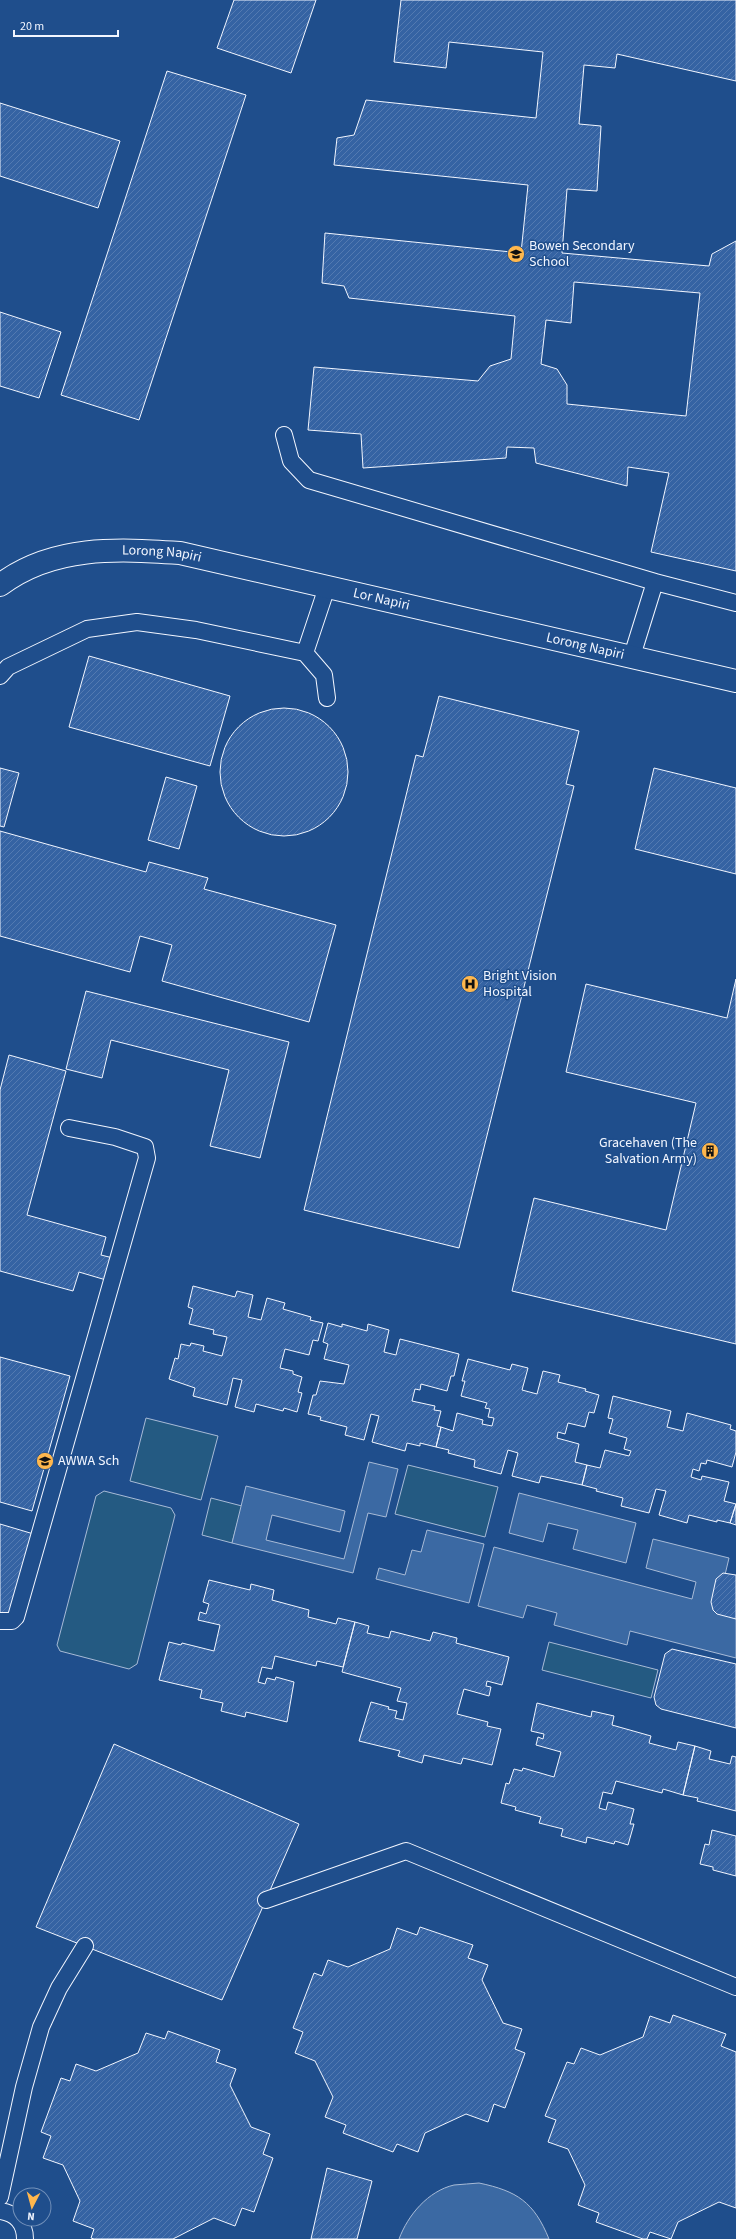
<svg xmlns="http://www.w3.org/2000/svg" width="736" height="2239" viewBox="0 0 736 2239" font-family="'Source Sans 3',sans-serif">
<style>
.green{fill:#245a82;stroke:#a8bbd7}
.water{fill:#3b69a3;stroke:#a8bbd7}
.building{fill:url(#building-hatch);stroke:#f2f6ff;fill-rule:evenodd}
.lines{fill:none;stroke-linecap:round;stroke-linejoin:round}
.lane-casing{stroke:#f2f6ff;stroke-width:18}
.street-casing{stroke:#f2f6ff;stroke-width:24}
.lane{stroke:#1f4e8c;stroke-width:16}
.street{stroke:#1f4e8c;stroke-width:22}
.labels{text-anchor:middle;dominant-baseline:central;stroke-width:3;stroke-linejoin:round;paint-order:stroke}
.poi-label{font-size:14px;fill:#f2f6ff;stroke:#1f4e8c;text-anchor:start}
.street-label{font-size:14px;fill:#f2f6ff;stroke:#1f4e8c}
</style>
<defs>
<pattern id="building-hatch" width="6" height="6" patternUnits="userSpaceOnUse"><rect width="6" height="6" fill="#3563a3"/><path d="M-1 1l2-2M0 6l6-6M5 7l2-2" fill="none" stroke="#537ab1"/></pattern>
</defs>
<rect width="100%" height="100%" fill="#1f4e8c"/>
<path class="green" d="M146 1418 218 1436 201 1500 130 1481Z
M408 1465 498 1487 485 1537 395 1514Z
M104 1491 171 1508 175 1515 137 1664 129 1669 60 1651 57 1645 96 1496Z
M211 1498 242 1506 232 1543 202 1535Z
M549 1642 658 1670 651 1698 542 1670Z"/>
<path class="water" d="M369 1462 398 1469 386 1517 368 1513 353 1573 232 1543 246 1486 345 1511 340 1532 272 1515 266 1540 344 1559Z
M519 1493 636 1523 626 1563 573 1549 578 1530 548 1523 543 1542 509 1533Z
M427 1530 484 1544 469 1603 376 1579 379 1568 405 1575 412 1550 421 1552Z
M653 1539 729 1558 724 1579 736 1611V1658L630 1631 627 1645 554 1625 557 1613 527 1605 523 1618 478 1606 494 1547 692 1599 696 1582 646 1568Z
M479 2183C517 2191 534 2202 549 2239H399C408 2215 428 2191 454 2185 462 2184 471 2184 479 2183Z"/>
<path class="building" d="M234 0H316L291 73 217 48Z
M401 0H736V81L617 54 615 68 584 65 579 124 601 126 597 191 567 189 562 253 709 266 712 254 736 241V571L651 552 669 473 628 467 627 486 536 463 534 448 507 447 506 458 363 468 361 434 308 430 314 367 478 381 490 366 511 359 515 316 349 298 344 286 322 283 325 233 521 253 528 185 334 165 337 138 354 135 366 100 536 118 543 52 449 42 446 68 394 62ZM574 282 700 293 686 416 567 404V385L557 369 541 364 546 320 571 323Z
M167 71 246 95 139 420 61 395Z
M0 103 120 141 98 208 0 176Z
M0 312 61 332 39 398 0 386Z
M89 656 230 696 210 766 69 727Z
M439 696 579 731 566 784 574 786 459 1248 304 1210 416 755 423 757Z
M220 772a64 64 0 1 1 128 0a64 64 0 1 1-128 0Z
M0 768 19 773 4 827 0 826Z
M654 768 736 788V874L635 849Z
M166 777 197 786 179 849 148 840Z
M0 831 146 872 149 862 208 878 204 889 336 925 309 1022 162 981 172 945 140 936 130 972 0 936Z
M736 979V1344L512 1291 534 1198 666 1230 696 1103 566 1072 586 984 727 1018Z
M86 991 289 1042 260 1158 210 1146 229 1070 111 1040 102 1078 66 1069Z
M9 1055 66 1071 27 1215 106 1237 101 1255 113 1258 106 1280 79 1272 73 1291 0 1271V1090Z
M193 1286 235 1297 237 1291 253 1295 248 1317 261 1320 267 1298 285 1303 283 1309 311 1317 310 1320 323 1323 318 1341 313 1340 309 1355 285 1349 280 1368 293 1371V1374L302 1377 298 1392 302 1393 297 1412 284 1408 283 1411 256 1404 254 1412 235 1407 242 1380 233 1378 227 1405 193 1396 195 1388 169 1379 175 1358 178 1359 181 1344 190 1346 191 1343 204 1346 203 1351 222 1356 227 1337 213 1334 214 1330 189 1324 193 1309 188 1307Z
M328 1323 342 1327V1324L367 1331 368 1324 389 1330 384 1352 396 1355 400 1339 459 1354 454 1376H451L447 1391 421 1384 420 1390 415 1389 412 1401 435 1406 434 1410 441 1411 437 1426 441 1427 436 1447 420 1443V1446L407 1443 405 1451 372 1442 379 1416 371 1414 364 1440 345 1435 347 1427 320 1420 321 1417 308 1414 313 1395H316L320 1381 344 1384 349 1365 324 1359 328 1344 323 1342Z
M0 1357 70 1376 32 1511 0 1502Z
M468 1359 510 1370 512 1364 528 1368 522 1390 537 1394 543 1371 560 1375 558 1382 586 1389 585 1391 599 1395 594 1413 589 1412 585 1427 568 1423 565 1434 558 1432 557 1438 579 1444 575 1462 587 1465 582 1485 541 1476 539 1483 512 1476 518 1453 508 1450 501 1474 474 1467 475 1460 448 1453 449 1450 436 1447 441 1427 453 1431 457 1413 483 1420 482 1424 492 1426 494 1418 488 1417 490 1409 485 1408 487 1403 461 1396 465 1381H462Z
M613 1396 671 1411 667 1427 683 1431 687 1413 731 1425 730 1429 736 1431V1452L732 1467 707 1460 706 1464 701 1463 699 1471 693 1469 691 1477 701 1480 702 1476 729 1482 724 1501 736 1504 730 1523 717 1520V1522L689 1515 687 1523 659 1515 666 1491 656 1489 649 1513 621 1506 623 1498 596 1491 597 1489 582 1485 587 1465 600 1468 605 1450 629 1456 631 1451 624 1449 627 1438 609 1433 613 1419 608 1418Z
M736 1504V1525L730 1523Z
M0 1524 37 1535 12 1620 0 1616Z
M723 1573 736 1575V1619L717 1614 713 1610 711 1602 716 1579Z
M209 1580 250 1590 251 1584 274 1590 272 1600 309 1610 308 1617 336 1624 338 1618 355 1622 343 1667 317 1661 316 1666 275 1656 272 1669 262 1667 258 1682 265 1684 267 1678 275 1680 276 1677 294 1682 287 1722 246 1712 245 1717 221 1711 223 1703 200 1698 202 1690 159 1680 169 1642 181 1645 182 1643 214 1651 220 1625 198 1620 200 1612 206 1614 209 1604 203 1602Z
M355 1622 369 1626 367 1633 389 1638 391 1631 430 1641 433 1632 457 1638 456 1643 509 1657 502 1685 487 1681 486 1686 491 1687 489 1696 464 1689 457 1714 488 1722 487 1726 501 1729 492 1765 463 1758 461 1764 424 1755 422 1763 398 1756 400 1751 359 1741 371 1702 389 1707 388 1709 397 1711 395 1718 403 1720 407 1703 397 1701 401 1688 342 1672Z
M672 1649 736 1664V1728L661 1709 656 1705 654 1697 665 1654Z
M537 1703 591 1717 592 1711 614 1716 612 1725 651 1736 649 1743 676 1750 678 1742 695 1746 683 1795 663 1789 662 1793 616 1781 612 1794 603 1792 599 1808 606 1810 608 1802 634 1809 630 1824H634L628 1845 615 1841 614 1844 587 1837 586 1843 561 1836 563 1829 539 1823 541 1817 515 1810 516 1807 501 1803 506 1783 509 1784 514 1769 522 1771 523 1768 554 1777 561 1752 536 1745 538 1737 543 1739 544 1734 531 1731Z
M114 1744 299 1824 222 2000 36 1927Z
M695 1746 711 1751 709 1759 730 1764 732 1756 736 1757V1811L697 1801 698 1798 683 1795Z
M712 1830 736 1836V1876L713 1870V1867L700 1864 705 1844 709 1845Z
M420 1927 473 1945 468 1958 488 1965 482 1980 503 2023 522 2029 515 2049 525 2053 505 2108 494 2104 488 2122 466 2114 425 2133 418 2152 397 2144 393 2152 343 2133 346 2125 325 2117 333 2097 315 2061 295 2053 303 2032 293 2028 314 1973 322 1976 328 1960 348 1967 390 1949 397 1928 417 1935Z
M673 2015 726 2034 721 2046 736 2052V2208L719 2202 678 2222 671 2239 650 2232 647 2239H643L596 2222 599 2213 578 2205 585 2185 568 2149 548 2142 556 2120 545 2116 567 2062 574 2064 581 2048 600 2055 643 2037 650 2016 670 2023Z
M168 2031 220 2050 216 2062 236 2069 230 2085 251 2127 270 2134 263 2154 273 2158 254 2212 242 2208 235 2226 214 2218 173 2239H94L91 2238 94 2229 73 2221 80 2201 63 2165 43 2158 51 2136 41 2132 61 2078 70 2081 76 2064 96 2071 138 2053 146 2033 165 2039Z
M327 2168 372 2181 357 2239H311Z"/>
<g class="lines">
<defs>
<path id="lane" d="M284 435 291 461 309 480 655 582
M305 653 324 675 327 698
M632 656 655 582 736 603
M0 676 8 667 87 629 137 622 196 630 305 653 327 587
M0 1621H12L16 1617 147 1158 145 1147 115 1137 69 1128
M266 1900 406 1851 736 1987
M0 2197 24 2087 41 2027 59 1988 85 1946
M0 2211C15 2213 25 2223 25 2239"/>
<g id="street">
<path id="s1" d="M0 585C53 545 117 549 180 553L736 681"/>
</g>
</defs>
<use href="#lane" class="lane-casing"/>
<use href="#street" class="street-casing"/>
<use href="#lane" class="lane"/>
<use href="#street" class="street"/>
</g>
<defs>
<symbol id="school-disc" viewBox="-11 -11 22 22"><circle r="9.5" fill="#ffb74d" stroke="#1f4e8c"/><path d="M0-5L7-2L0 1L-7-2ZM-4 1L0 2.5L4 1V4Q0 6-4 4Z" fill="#111"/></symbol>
<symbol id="hospital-disc" viewBox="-11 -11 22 22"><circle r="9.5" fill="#ffb74d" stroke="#1f4e8c"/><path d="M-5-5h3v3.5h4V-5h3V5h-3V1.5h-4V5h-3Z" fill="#111"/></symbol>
<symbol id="building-disc" viewBox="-11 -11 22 22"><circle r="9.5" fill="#ffb74d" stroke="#1f4e8c"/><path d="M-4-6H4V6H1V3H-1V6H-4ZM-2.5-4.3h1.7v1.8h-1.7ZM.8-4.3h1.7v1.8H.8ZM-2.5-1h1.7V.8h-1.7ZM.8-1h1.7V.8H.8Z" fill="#111"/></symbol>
</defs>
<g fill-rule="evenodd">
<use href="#school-disc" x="506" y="244" width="20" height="20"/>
<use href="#hospital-disc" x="460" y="974" width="20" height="20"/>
<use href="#building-disc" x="700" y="1141" width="20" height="20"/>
<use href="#school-disc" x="35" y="1451" width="20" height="20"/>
</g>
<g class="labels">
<g class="poi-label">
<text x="529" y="246">Bowen Secondary<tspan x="529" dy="16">School</tspan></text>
<text x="483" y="976">Bright Vision<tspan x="483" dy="16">Hospital</tspan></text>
<text x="697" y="1143" text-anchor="end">Gracehaven (The<tspan x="697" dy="16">Salvation Army)</tspan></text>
<text x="58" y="1461">AWWA Sch</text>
</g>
<g class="street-label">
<text stroke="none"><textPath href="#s1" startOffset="169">Lorong Napiri</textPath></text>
<text stroke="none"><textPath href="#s1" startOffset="394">Lor Napiri</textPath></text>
<text stroke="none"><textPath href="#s1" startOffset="603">Lorong Napiri</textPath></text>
</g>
</g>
<g transform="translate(32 2207) rotate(186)"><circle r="19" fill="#1f4e8c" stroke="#7391ba"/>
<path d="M0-3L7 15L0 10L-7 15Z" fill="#ffb74d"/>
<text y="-6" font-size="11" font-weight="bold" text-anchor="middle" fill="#f2f6ff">N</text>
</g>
<path d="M14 30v6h104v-6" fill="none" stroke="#f2f6ff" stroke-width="2"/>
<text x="20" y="30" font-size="12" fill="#f2f6ff" stroke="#1f4e8c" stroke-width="3" paint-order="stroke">20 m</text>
</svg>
